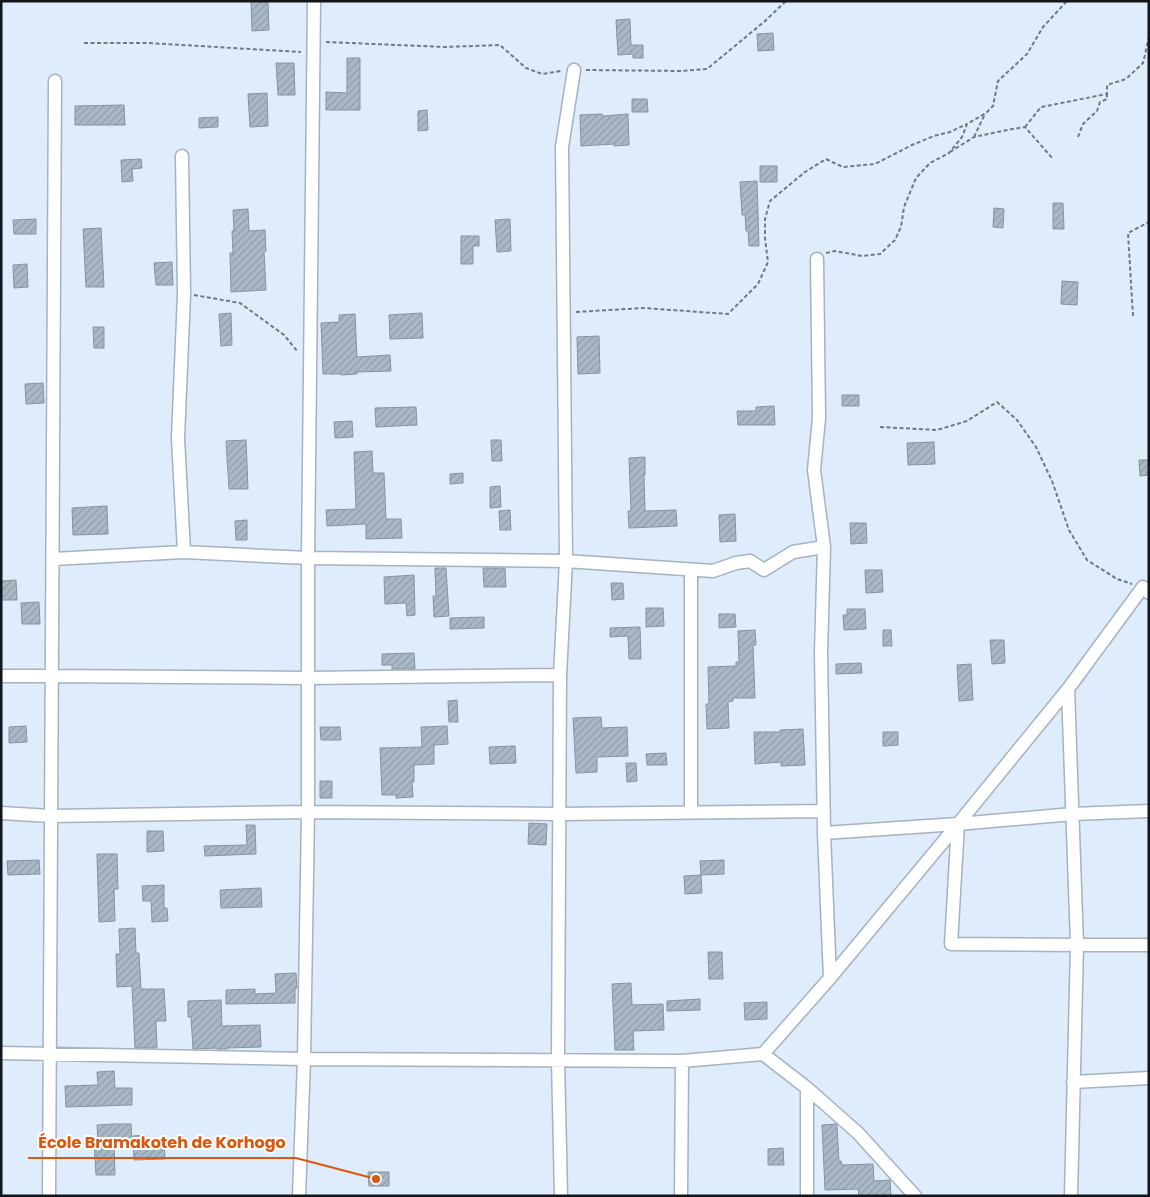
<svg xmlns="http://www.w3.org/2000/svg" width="1150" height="1197" viewBox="0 0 1150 1197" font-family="Poppins,sans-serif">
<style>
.building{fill:url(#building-hatch);stroke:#8693a0}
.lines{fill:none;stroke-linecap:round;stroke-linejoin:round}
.minor-casing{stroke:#a5b2c0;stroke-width:15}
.path{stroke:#707982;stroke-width:2;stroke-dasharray:4 2.5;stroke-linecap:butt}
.minor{stroke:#fff;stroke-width:12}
.leader{fill:none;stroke:#dd560d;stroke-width:2}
.callout-dot{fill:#dd560d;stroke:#fff;stroke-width:2}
.callout-label{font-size:16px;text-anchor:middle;font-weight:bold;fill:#dd560d;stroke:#fff;stroke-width:4;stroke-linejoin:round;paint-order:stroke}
</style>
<defs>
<pattern id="building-hatch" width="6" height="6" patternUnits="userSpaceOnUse" patternTransform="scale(1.25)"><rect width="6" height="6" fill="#aab7c5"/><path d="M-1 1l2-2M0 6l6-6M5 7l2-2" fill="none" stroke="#919da9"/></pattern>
</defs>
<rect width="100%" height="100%" fill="#deecfb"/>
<path class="building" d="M251 1H268L269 30 252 31Z
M630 19 631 45H643V58H633V54L618 55 616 20Z
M773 33 774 50 758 51 757 34Z
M347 58H360V110H326V92L347 93Z
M276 63H294L295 95H278Z
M267 93 268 126 250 127 248 94Z
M632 99H647L648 112H632Z
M124 105 125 125H75V106Z
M427 110 428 130 418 131V111Z
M602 114 603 116 628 114 629 145 614 146V144L581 146 580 115Z
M218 117V127L199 128V118Z
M141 159 142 168 132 169 133 181 122 182 121 160Z
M760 166H777V182H760Z
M757 181 759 246H749L748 231H746L745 215H742L740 182Z
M1053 203H1063L1064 229H1053Z
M994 208 1004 209 1003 228 993 227Z
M248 209 249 231 265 230 266 251H264L266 290 231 292 230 253H233L232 231H234L233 210Z
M36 219V234H14L13 220Z
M510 219 511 251 497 252 495 220Z
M101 228 104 287H86L83 229Z
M461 236H479V246H473V264H461Z
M172 262 173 285H156L154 263Z
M27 264 28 287 14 288 13 265Z
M1062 281 1078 282 1077 305 1061 304Z
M231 313 232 345 221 346 219 314Z
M422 313 423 338 390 339 389 315Z
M355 314 357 357 390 355 391 371 357 372V374L341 375V374H323L321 323 339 322V315Z
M93 327H104V348H94Z
M599 336 600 373 578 374 577 337Z
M43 383 44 403 26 404 25 384Z
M842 395H859V406H842Z
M774 406 775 425H738L737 411H756V407Z
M416 407 417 425 376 427 375 408Z
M352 421 353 437 335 438 334 422Z
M246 440 248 489H229L226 441Z
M491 440H501L502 461H492Z
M934 442 935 464 908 465 907 443Z
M372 451 373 473H384L386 519H401L402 538 366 539V524L327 526 326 510 356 509 354 452Z
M645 457V475H644L645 511 676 510 677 526 629 528 628 511H631L629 458Z
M1139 460H1149V475L1140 476Z
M463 473V483L450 484V474Z
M500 486 501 507 490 508V487Z
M107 506 108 534 73 535 72 508Z
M510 510 511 530H500L499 511Z
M735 514 736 541 720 542 719 515Z
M247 520V540H236L235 521Z
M850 523H866L867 543 851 544Z
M435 568H446L449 616 434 617 433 596H436Z
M483 568H505L506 587H484Z
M865 570H882L883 592 866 593Z
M414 575 415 615 407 616 406 603 385 604 384 577Z
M16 580 17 600H1V581Z
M611 583H623L624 599 612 600Z
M39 602 40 624H22L21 603Z
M646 608H663L664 626 646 627Z
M847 609H865L866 629 844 630 843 615H847Z
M719 614H735L736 627 719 628Z
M484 617V628L450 629V618Z
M640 627 641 659H629L628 636 610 637V628Z
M755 630 756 645H753L755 698H733V701L728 702 729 728 707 729 706 704H709L708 667 736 666V662H739L738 631Z
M883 630H891L892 646H883Z
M990 640H1004L1005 663 992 664Z
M414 653 415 669H392V665H382V654Z
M861 663 862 673 836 674V664Z
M971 664 973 700 959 701 957 665Z
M457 700 458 722H449L448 701Z
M601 717 602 728 627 727 628 756 597 757V772L576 773 573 718Z
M26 726 27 742 9 743V727Z
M447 726 448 744 434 745V764L414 765V782H412L413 797 396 798V795H382L380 748 422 747 421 727Z
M320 727H340L341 740H321Z
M803 729 805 765 781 766V762L755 764 754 732H780V730Z
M883 732H898V745L883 746Z
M515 746 516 763 490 764 489 747Z
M666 753 667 765H647L646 754Z
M626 763H636L637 781 627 782Z
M320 781H332V798H320Z
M529 823 547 824 546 845 528 844Z
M246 825H255L256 854 205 856 204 846 247 845Z
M147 831H163L164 851 147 852Z
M97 854H117L118 889H114L115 921 99 922Z
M39 860 40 874 8 875 7 861Z
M724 860V874L701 875 700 861Z
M701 875 702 893 685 894 684 876Z
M164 885V908H167L168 921 152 922 151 901H143L142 886Z
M261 888 262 907 221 908 220 890Z
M135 928 136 953H139L141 989H164L166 1021H156L157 1048H135L132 986 117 987 116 954H120L119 929Z
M708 952H722L723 979H709Z
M296 973 297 988H295V1003L226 1004V990L255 989V994L276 993 275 974Z
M631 983 632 1005 663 1004 664 1030 633 1031 634 1050H615L612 984Z
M700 999V1010L667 1011V1001Z
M221 1000 222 1026 260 1025 261 1047 227 1048V1049H217V1048L193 1049 191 1017H188V1001Z
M767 1002V1019L745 1020 744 1003Z
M114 1071 115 1088H132V1105L66 1107 65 1086 98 1085 97 1072Z
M113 1124H131L132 1141 114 1142 115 1175H96L94 1142H98L97 1125Z
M836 1124 837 1126 839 1161H841L842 1165 873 1164 874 1181 890 1180 891 1196H859L858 1189 825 1190 822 1125Z
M146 1135V1142H164L165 1159 134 1160 133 1136Z
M783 1148 784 1165H768V1149Z
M368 1172H389V1186H369Z"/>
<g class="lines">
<defs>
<path id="minor" d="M182 156 184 294 178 438 184 552
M817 259 819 418 814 470 824 547 821 652 824 833 830 978
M53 559 184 552 308 558 566 561 713 571 736 563 750 561 764 570 793 552 824 547
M691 570V812
M1 676H52L308 678 560 675
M1068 689 1077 945 1071 1196
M1 813 51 816 308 812 559 814 824 811
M958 824 951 944 1077 945H1149
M824 833 958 824 1073 814 1149 811
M1 1053 304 1059 682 1061 763 1054 807 1088 858 1133 915 1196
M763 1054 830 978 958 824 1068 689 1143 587 1149 593
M1073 1082 1149 1078
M807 1088V1196
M49 1196 55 81
M299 1196 304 1059 308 812V558L314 1
M561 1196 558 1060 560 675 566 561 562 147 574 70
M681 1196 682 1061"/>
</defs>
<use href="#minor" class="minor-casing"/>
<path class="path" d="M326 42 445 47 500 45 526 68 542 74 561 71
M84 43H148L301 52
M586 70 680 71 707 69 765 21 786 1
M1025 127 1041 107 1107 94V85L1126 79 1143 63 1149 37
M974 137 985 114
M1078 137 1083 124 1097 111 1100 102 1107 99V94
M950 152 974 137 1007 130 1025 127 1053 159
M826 253 835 251 862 256 880 254 895 240 901 227 904 207 916 178 930 163 949 153 962 137 967 124 986 113 993 106 998 81 1027 54 1043 27 1067 1
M194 295 240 303 284 335 298 352
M576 312 644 308 728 314 758 284 768 262 765 238V219L770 201 805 172 826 159 843 167 875 164 912 145 934 136 950 132 967 124
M1133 316 1128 233 1149 222
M880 427 937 430 967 421 997 402 1017 420 1036 447 1052 481 1069 530 1087 560 1117 579 1132 584"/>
<use href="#minor" class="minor"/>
</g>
<path class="leader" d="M376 1179L296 1158H28"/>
<circle class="callout-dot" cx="376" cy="1179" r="5"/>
<g class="callout-label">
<text x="162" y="1148">École Bramakoteh de Korhogo</text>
</g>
<rect width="1150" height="1197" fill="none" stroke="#11161b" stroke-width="5"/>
</svg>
